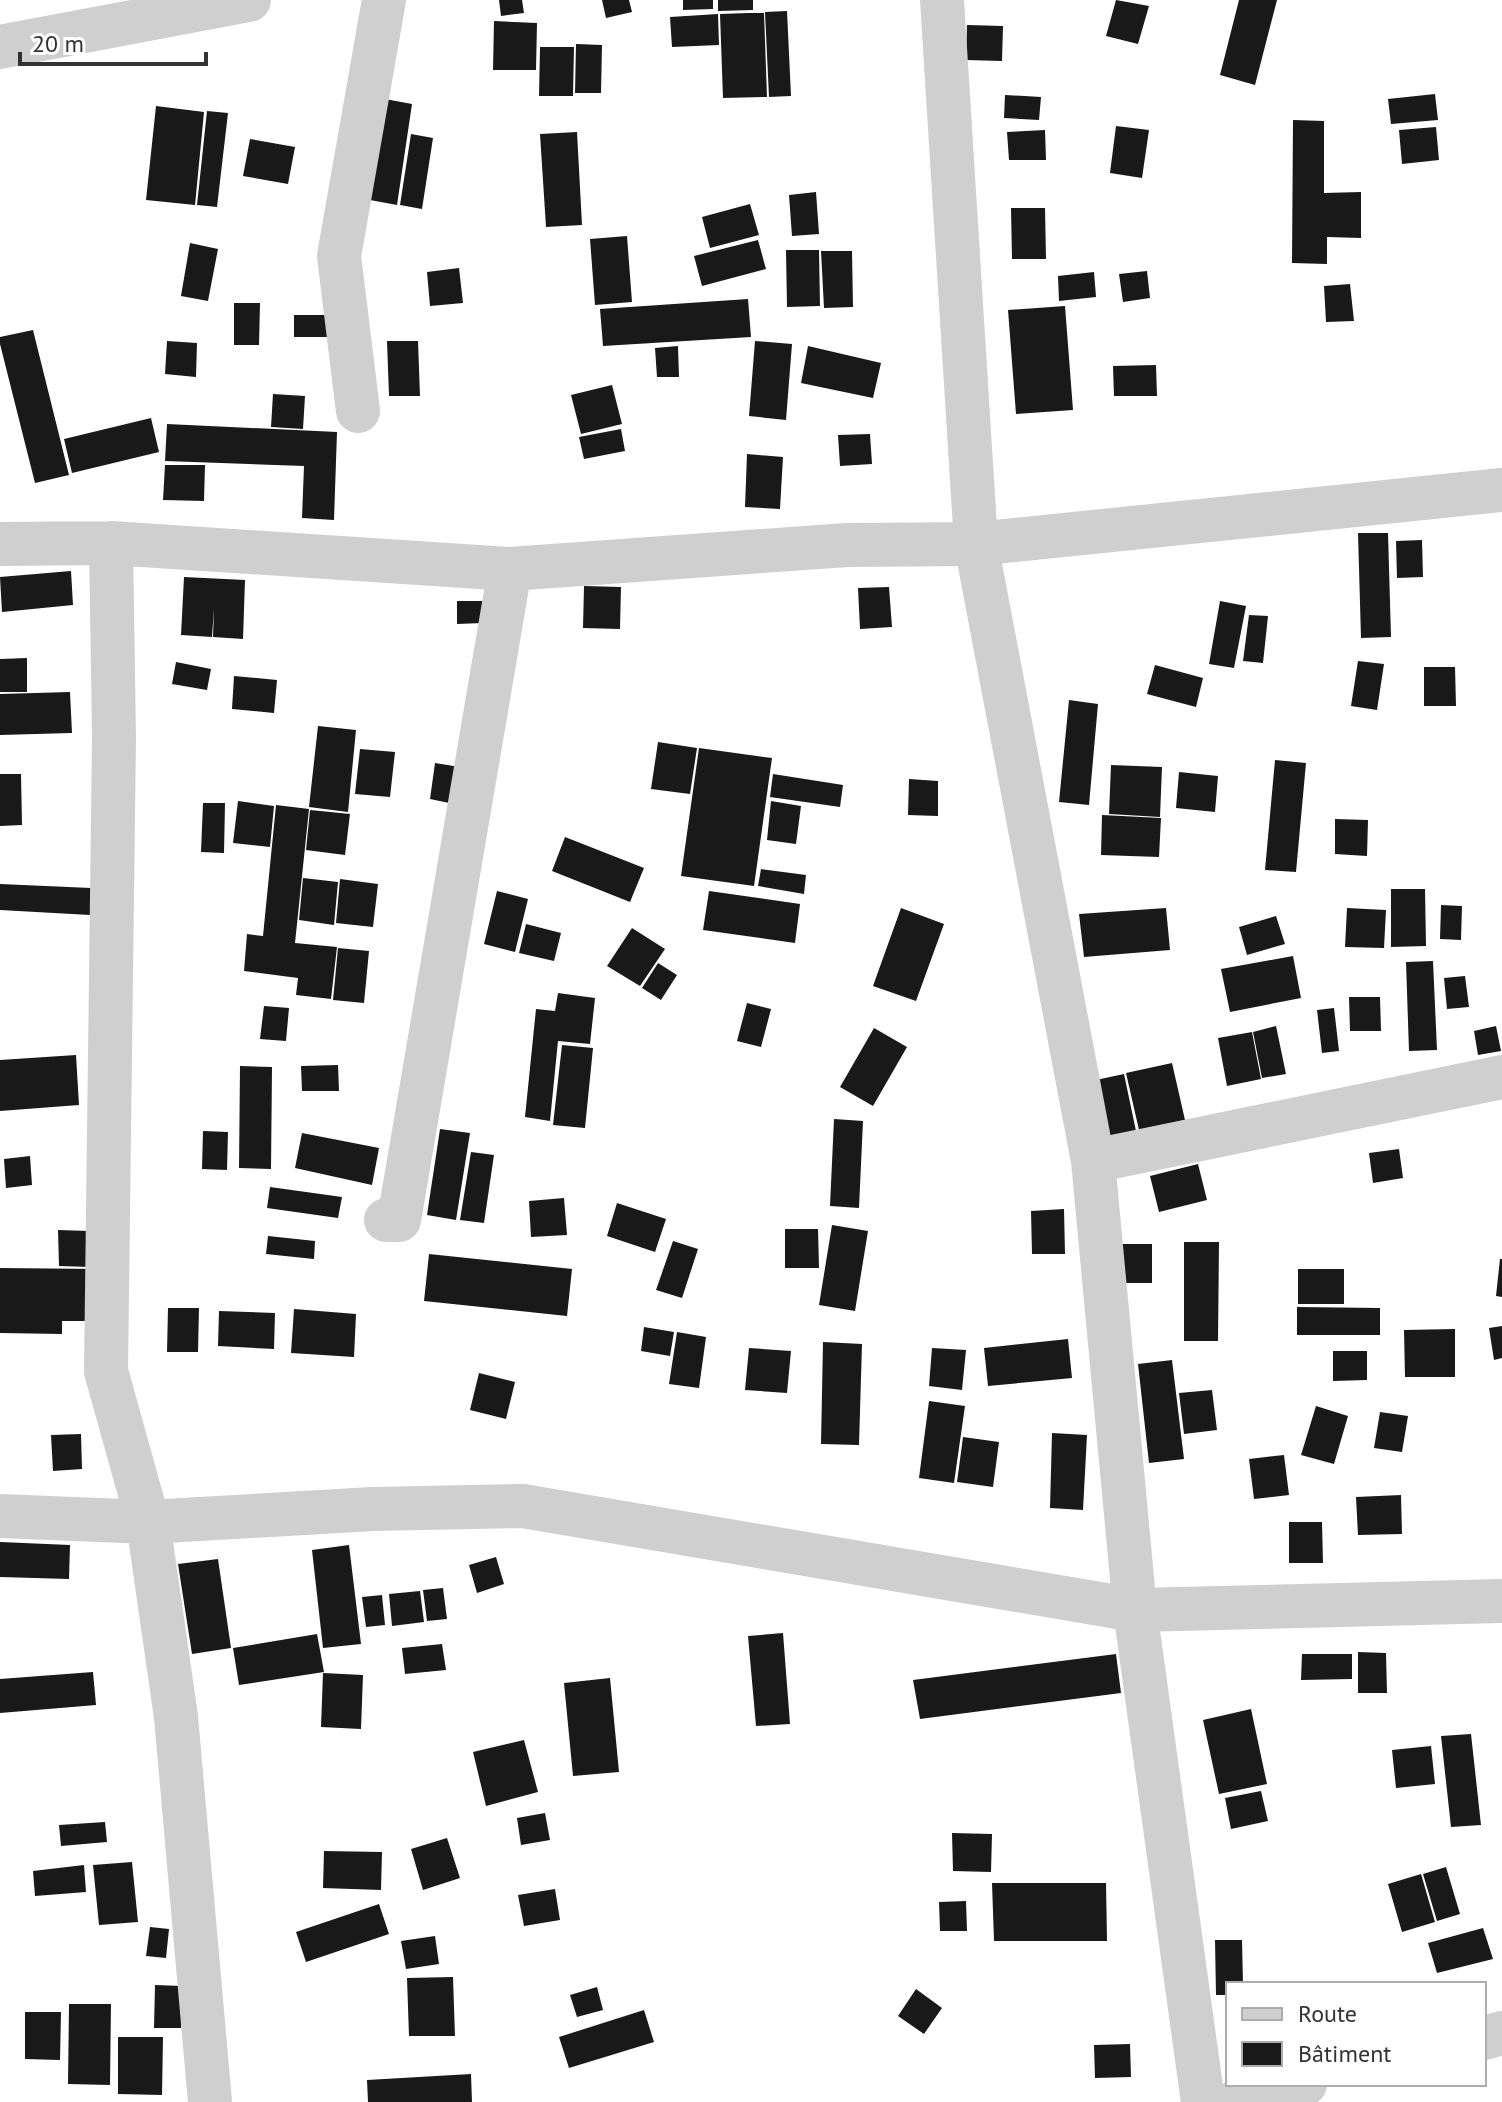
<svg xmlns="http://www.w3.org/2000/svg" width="1502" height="2102" viewBox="0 0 1502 2102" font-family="'PT Sans',sans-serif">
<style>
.building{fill:#191919}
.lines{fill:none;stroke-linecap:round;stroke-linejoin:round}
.minor{stroke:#cfcfcf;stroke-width:44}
.tertiary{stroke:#cfcfcf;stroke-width:44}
</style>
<rect width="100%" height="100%" fill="#fff"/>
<path class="building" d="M499 0H522L524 13 501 16Z
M602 0H629L632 12 606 18Z
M683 0H713V9L683 10Z
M718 0H753V10L718 11Z
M1116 0 1149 6 1138 44 1106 36Z
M1239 0H1277L1255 85 1220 75Z
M787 11 791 96 769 97 765 12Z
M748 13H764L767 97 723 98 720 14Z
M718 14 719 45 672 47 670 17Z
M494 21 537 23 536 70H493Z
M967 25 1003 26 1002 61 966 60Z
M576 44 602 45 601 93H575Z
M540 47H574L573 96H539Z
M1435 94 1438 120 1391 124 1388 99Z
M1005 95 1041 97 1039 120 1004 118Z
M385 99 412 104 397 205 370 200Z
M156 106 204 112 195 205 146 200Z
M207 111 228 113 217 207 197 205Z
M1293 120 1324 121V193L1361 192V238L1327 237V264L1292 263Z
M1116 126 1149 130 1142 178 1110 173Z
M1436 127 1439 160 1402 164 1399 130Z
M1045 130 1046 160H1009L1007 132Z
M577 132 582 225 546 227 540 134Z
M411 134 433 138 422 209 400 205Z
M250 139 295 147 288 184 243 176Z
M816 192 819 234 792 236 789 195Z
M750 204 759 235 710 248 702 217Z
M1011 208H1045L1046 259H1012Z
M627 236 632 302 595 305 590 239Z
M758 240 766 269 702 286 694 256Z
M190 243 218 249 208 301 181 296Z
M786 250H819L820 306 787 307Z
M821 251H852L853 307 824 308Z
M459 268 463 303 430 306 427 272Z
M1147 271 1150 298 1123 302 1119 274Z
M1094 272 1096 297 1059 301 1058 276Z
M1350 284 1354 321 1326 322 1324 286Z
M748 299 751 337 603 346 600 309Z
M234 303H260L259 345H234Z
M1065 306 1073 410 1016 414 1008 310Z
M294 315H327V337H294Z
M33 330 69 475 35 483 0 344V337Z
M167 341 197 343 196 377 165 374Z
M387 341H418L420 396H389Z
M755 341 792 344 786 420 749 416Z
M678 346 679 377H657L655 348Z
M808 346 881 363 873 398 801 383Z
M1156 365 1157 396H1114L1113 366Z
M612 385 622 424 581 434 571 395Z
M273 394 305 396 303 429 271 427Z
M151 418 159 452 72 473 64 439Z
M167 424 337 432 334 520 302 518 304 466 165 461Z
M621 429 625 451 584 459 579 437Z
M870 434 872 464 840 466 838 435Z
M747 454 783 457 780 509 745 507Z
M165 465H205L204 501 163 500Z
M1358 533H1388L1391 637 1361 638Z
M1422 540 1423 577 1397 578 1396 541Z
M71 571 73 605 2 612 0 577Z
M184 577 245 580 243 639 213 637 214 608 212 637 181 635Z
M584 586 621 587 620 629 583 628Z
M889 587 892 627 860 629 858 588Z
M457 601H483V623L457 624Z
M1220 601 1246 606 1234 668 1209 664Z
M1249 615 1268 616 1263 663 1243 661Z
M27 658V692H0V659Z
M1358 661 1384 664 1377 710 1351 706Z
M176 662 211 669 207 690 172 684Z
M1155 665 1203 678 1196 707 1147 694Z
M1424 667H1455L1456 706H1424Z
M234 676 277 680 274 713 232 709Z
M70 692 72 733 0 735V694Z
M1069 700 1098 704 1089 805 1059 802Z
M318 726 356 730 348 812 309 807Z
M658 742 697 748 690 794 651 789Z
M699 748 772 758 754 886 681 876Z
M360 749 395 752 390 797 355 794Z
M1275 760 1306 763 1296 872 1265 870Z
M435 763 460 767 454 804 430 799Z
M1111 765 1162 767 1160 817 1109 814Z
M1179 772 1218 776 1215 812 1176 808Z
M0 774H21L22 825 0 826Z
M773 774 843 785 840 807 770 797Z
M909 779 938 781V816L908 815Z
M238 801 274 806 270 847 233 843Z
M771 801 801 806 796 844 767 840Z
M203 803H225L224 853 201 852Z
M276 805 309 809 295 943 337 947 331 999 296 995 298 978 244 971 247 934 263 936Z
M310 810 350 814 345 855 306 850Z
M1102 815 1161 818 1159 857 1101 855Z
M1335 819 1368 820 1367 856 1335 854Z
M565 837 644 868 630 902 552 871Z
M761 869 806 875 804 894 758 886Z
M303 878 338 882 334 925 299 920Z
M340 879 378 884 373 927 336 923Z
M0 884 91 888 90 915 0 910Z
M1391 889H1425L1426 946 1391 947Z
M497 891 528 899 515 952 484 944Z
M709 891 800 904 795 943 703 930Z
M1441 905 1462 906 1461 940 1440 939Z
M901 908 944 924 916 1001 873 986Z
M1166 908 1170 950 1084 957 1079 914Z
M1347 908 1386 910 1384 948 1345 947Z
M1276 916 1285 944 1247 955 1239 927Z
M526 924 561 933 554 961 519 953Z
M632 928 665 949 640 986 607 966Z
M338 948 369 951 364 1003 333 1000Z
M1293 956 1301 998 1230 1012 1221 969Z
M1433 961 1437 1050 1409 1051 1406 962Z
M658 963 677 975 661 1000 642 988Z
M1465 976 1469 1007 1447 1009 1444 978Z
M558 993 595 998 590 1044 558 1041 550 1121 525 1117 536 1009 555 1011Z
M1349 997H1380L1381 1031H1350Z
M747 1003 771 1009 761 1047 737 1041Z
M264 1006 289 1008 286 1041 260 1039Z
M1334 1008 1339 1051 1322 1053 1317 1010Z
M1276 1026 1286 1074 1262 1078 1253 1032Z
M1496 1026 1501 1051 1478 1055 1474 1031Z
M874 1028 907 1047 873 1106 840 1087Z
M1252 1032 1261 1079 1227 1086 1218 1038Z
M562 1045 593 1048 585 1128 553 1125Z
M76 1055 79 1105 0 1111V1060Z
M1172 1063 1185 1120 1139 1130 1126 1073Z
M338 1065 339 1091H302L301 1066Z
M240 1066 272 1067 271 1169 239 1168Z
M1124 1074 1136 1131 1104 1137 1091 1081Z
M834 1119 863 1121 859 1208 830 1206Z
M440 1129 470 1133 456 1220 427 1215Z
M203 1131 228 1132 227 1170 202 1169Z
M302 1133 379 1148 372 1185 295 1168Z
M1399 1149 1403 1178 1373 1183 1369 1153Z
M471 1152 494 1155 484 1223 460 1220Z
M30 1156 32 1185 6 1188 4 1159Z
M1198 1164 1207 1200 1159 1212 1150 1176Z
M270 1187 342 1197 338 1218 267 1208Z
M564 1198 567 1235 531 1237 529 1201Z
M617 1203 666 1219 655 1252 607 1236Z
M1064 1209 1065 1254H1032L1031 1211Z
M832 1225 868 1231 855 1311 819 1305Z
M785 1229H818L819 1268H785Z
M58 1230 90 1231V1267L59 1266Z
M268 1236 315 1241 314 1259 266 1254Z
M673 1241 698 1249 682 1298 656 1290Z
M1184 1242H1219L1218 1341H1184Z
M1121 1244H1152V1283H1120Z
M429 1254 572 1269 567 1316 424 1301Z
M1500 1259H1502V1297L1496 1296Z
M0 1268 99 1269V1321H62V1334L0 1333Z
M1298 1269H1344V1304H1298Z
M1297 1307 1380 1308V1335H1297Z
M168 1308H199L198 1352H167Z
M294 1309 356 1314 354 1357 291 1353Z
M219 1311 275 1313 274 1349 218 1346Z
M1502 1326V1358L1494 1360 1489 1328Z
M644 1327 674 1332 670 1356 641 1351Z
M1455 1329V1377H1405L1404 1330Z
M677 1332 706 1337 699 1388 669 1384Z
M1068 1339 1072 1378 988 1386 984 1348Z
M823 1342 862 1344 859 1445 821 1444Z
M749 1348 791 1351 787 1393 745 1390Z
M932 1348 966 1350 962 1390 929 1386Z
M1333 1351H1367V1380L1333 1381Z
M1172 1360 1184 1459 1149 1463 1138 1364Z
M479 1373 515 1382 506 1419 470 1410Z
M1212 1390 1217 1430 1184 1434 1179 1393Z
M929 1401 965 1406 954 1483 919 1478Z
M1316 1406 1348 1416 1334 1464 1301 1455Z
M1380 1412 1408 1416 1402 1452 1374 1448Z
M1052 1433 1087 1435 1083 1510 1050 1508Z
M81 1434 82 1469 53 1471 51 1435Z
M963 1437 999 1442 993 1487 957 1482Z
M1284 1455 1289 1495 1254 1499 1249 1459Z
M1401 1495 1402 1534 1358 1535 1356 1497Z
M1289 1522H1322L1323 1563H1289Z
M0 1542 70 1545 69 1579 0 1577Z
M349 1545 361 1644 323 1648 312 1550Z
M496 1557 504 1584 477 1593 469 1565Z
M218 1559 231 1648 192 1654 178 1564Z
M443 1588 447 1619 427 1621 423 1590Z
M420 1591 424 1622 392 1626 389 1594Z
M382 1595 385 1625 366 1627 362 1597Z
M783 1633 790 1724 756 1726 748 1636Z
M317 1634 324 1672 239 1685 233 1648Z
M442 1644 446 1670 405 1674 402 1648Z
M1358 1652 1386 1653 1387 1693H1358Z
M1116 1654 1121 1693 920 1719 913 1680Z
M1302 1654H1352V1679L1301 1680Z
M93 1672 96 1705 0 1713V1679Z
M323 1673 363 1675 361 1729 321 1727Z
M610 1678 619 1772 573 1776 564 1683Z
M1251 1709 1267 1784 1219 1794 1203 1720Z
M1471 1734 1481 1825 1451 1827 1441 1736Z
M524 1740 538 1792 486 1806 473 1752Z
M1431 1746 1435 1784 1396 1788 1392 1750Z
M1261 1791 1268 1821 1231 1829 1225 1798Z
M545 1813 550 1840 521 1845 517 1818Z
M105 1822 107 1842 61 1846 59 1825Z
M952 1833 992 1834 991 1872 953 1871Z
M447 1838 460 1878 423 1890 411 1849Z
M324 1851 382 1852 381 1890 323 1888Z
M132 1862 138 1922 99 1925 93 1865Z
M84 1865 86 1892 35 1896 33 1871Z
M1446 1867 1460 1914 1437 1921 1423 1874Z
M1421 1874 1435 1922 1402 1932 1388 1884Z
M992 1883H1106L1107 1941H994Z
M555 1889 560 1920 524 1926 518 1895Z
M966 1901 967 1931H940L939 1902Z
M379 1904 389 1934 306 1962 296 1932Z
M150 1927 169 1929 166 1958 146 1956Z
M1483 1928 1493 1959 1437 1973 1428 1943Z
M435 1936 439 1964 406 1969 401 1941Z
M1215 1940H1242L1243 1984H1228V1995H1216Z
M453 1977 455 2036H409L407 1978Z
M155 1985 182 1986 181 2028H154Z
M597 1987 603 2010 577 2017 570 1995Z
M916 1989 942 2008 924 2034 898 2016Z
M69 2004H111L110 2085 68 2084Z
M644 2010 654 2042 569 2068 559 2037Z
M25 2012H61L60 2060 25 2059Z
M118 2037H163L162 2095 118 2094Z
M1130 2044 1131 2077 1095 2078 1094 2045Z
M471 2074 472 2102H368L367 2080Z"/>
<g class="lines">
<path class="minor" d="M942 0 976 544 1093 1161 1135 1610 1203 2102
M0 47 249 0
M358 411 339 256 384 0
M111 543 114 738 106 1371 148 1522 176 1717 210 2102
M0 544 111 543 510 569 847 545 976 544 1502 490
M1093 1161 1502 1077
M386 1220H399L510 569
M0 1516 148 1522 373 1509 523 1506 1135 1610 1502 1601"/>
<path class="tertiary" d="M1484 2038 1502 2033
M1235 2102 1305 2084"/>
</g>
<rect x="1226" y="1982" width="260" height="104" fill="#ffffff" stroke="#adadad" stroke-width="2"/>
<rect x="1242" y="2008" width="40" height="12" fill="#cfcfcf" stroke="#adadad" stroke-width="2"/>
<text x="1298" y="2022" font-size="24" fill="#323232">Route</text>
<rect x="1242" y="2042" width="40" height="24" fill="#191919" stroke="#adadad" stroke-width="2"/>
<text x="1298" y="2062" font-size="24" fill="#323232">Bâtiment</text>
<path d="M20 52v12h186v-12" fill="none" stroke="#323232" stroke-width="4"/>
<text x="32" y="52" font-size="24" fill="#323232" stroke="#ffffff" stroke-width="6" paint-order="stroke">20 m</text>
</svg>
